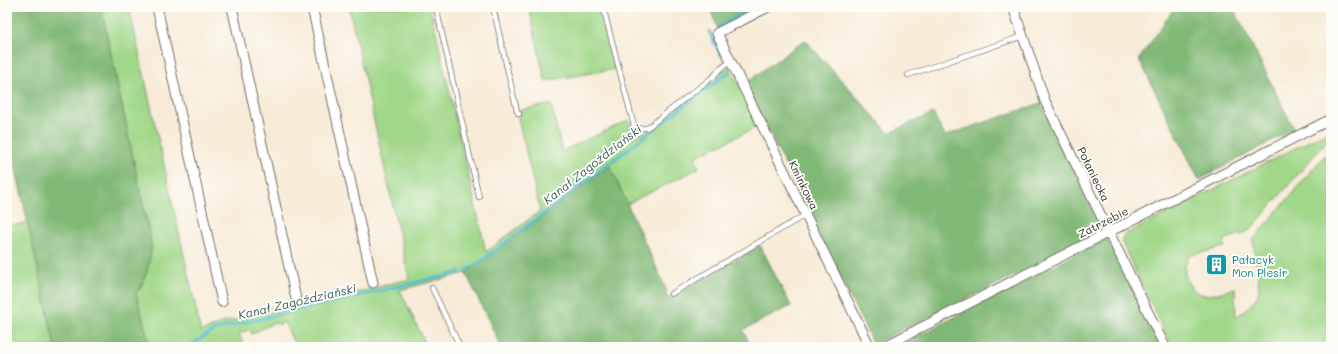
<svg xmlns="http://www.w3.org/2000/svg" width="1338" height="354" viewBox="0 0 1338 354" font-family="Mali,sans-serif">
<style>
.green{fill:#a0d789;stroke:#66815a}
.forest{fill:#80b875;stroke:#567250}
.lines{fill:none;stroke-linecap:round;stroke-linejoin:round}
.stream{stroke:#52bcce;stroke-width:3}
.lane-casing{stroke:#726e67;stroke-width:6}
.street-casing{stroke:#726e67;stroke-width:11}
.lane{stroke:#fff;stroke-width:4.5}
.street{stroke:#fff;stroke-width:9}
.labels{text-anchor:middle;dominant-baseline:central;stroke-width:4;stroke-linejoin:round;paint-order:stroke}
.street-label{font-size:11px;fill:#2b2b2b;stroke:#fdfcf7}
.culture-label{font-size:11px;fill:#0d838f;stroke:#fdfcf7;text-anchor:start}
.water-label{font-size:12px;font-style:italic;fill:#395e64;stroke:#fdfcf7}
</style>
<rect width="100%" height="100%" fill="#fdfcf7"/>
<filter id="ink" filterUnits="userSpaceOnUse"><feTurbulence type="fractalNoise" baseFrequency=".025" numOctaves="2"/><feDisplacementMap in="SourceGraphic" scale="8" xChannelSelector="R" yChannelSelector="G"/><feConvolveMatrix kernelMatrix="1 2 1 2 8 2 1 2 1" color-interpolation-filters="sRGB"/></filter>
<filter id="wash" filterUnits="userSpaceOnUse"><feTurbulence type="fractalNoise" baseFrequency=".012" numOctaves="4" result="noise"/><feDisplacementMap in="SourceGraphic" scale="16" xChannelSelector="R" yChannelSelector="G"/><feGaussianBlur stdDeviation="0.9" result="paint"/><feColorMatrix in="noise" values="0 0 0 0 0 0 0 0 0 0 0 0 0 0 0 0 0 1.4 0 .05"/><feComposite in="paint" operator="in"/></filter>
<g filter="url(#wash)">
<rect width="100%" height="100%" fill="#f7ebd7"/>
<path class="green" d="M101 7H129L201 332 221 323 338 297 409 279 349 7H430L486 252 540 211 518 118 521 110 551 104 562 151 629 120 631 128 637 133 645 132 715 80 725 69 730 68 759 126 695 157 699 168 627 204 610 167 466 273 400 290 427 347H296L284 322 279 325 278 323 276 324 275 322 252 334 250 329 239 334 245 347H150L136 293 141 288 152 247Z
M529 7H600L615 69 545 81Z
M1331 130V136L1250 230 1243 234 1226 239 1224 241 1225 247 1191 255C1179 266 1186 289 1201 294 1211 297 1225 291 1235 288L1236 317C1242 314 1256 300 1258 294 1261 286 1254 252 1253 240L1324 156 1331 152V347H1172L1121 241 1124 235Z
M28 222 55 347H7V227Z"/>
<path class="forest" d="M7 7H101L152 247C149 263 147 280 136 293L150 347H55L7 129Z
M709 7H764L719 31Z
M1175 7H1233L1294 129 1199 180 1139 59Z
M805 40 889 133 933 113 945 136 1041 103 1101 224 1098 235 873 344 745 83Z
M610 166 667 291 666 294 668 298 760 245 791 306 743 330 751 347H501L466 273Z
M1107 238 1161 347H899V346Z"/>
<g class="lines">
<path class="stream" d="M720 26 754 7
M709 31 721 55
M465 270 476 265 729 72V71
M188 347 213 331 226 327 460 272"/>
</g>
</g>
<g filter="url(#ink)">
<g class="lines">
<defs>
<path id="lane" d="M436 7 479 197
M493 7 517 111 519 114
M603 7 634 126 638 128H647L714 76 719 70 731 61
M908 75 1023 36
M432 288 460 347
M671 294 805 215"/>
<path id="street" d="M157 7 222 302
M232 7 296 299
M312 7 373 283
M768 7 717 33 870 347
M1013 7 1045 101 1165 347
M883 347 1331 119"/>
</defs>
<use href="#lane" class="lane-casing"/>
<use href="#street" class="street-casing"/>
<use href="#lane" class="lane"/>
<use href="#street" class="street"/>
</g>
</g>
<defs>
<symbol id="building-square" viewBox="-11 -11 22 22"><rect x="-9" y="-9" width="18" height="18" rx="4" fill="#0f9aa8" stroke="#fdfcf7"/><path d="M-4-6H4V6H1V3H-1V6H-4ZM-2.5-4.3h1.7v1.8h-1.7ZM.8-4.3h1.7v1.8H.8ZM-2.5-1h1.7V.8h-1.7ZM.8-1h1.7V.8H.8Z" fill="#fff"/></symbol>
</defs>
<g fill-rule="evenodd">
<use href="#building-square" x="1204" y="252" width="25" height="25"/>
</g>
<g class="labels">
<g class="street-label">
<text transform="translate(1094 174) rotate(64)">Połaniecka</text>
<text transform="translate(804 185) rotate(64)">Kminkowa</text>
<text transform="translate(1103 222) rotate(-27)">Zatrzebie</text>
</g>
<g class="culture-label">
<text x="1232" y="259">Pałacyk<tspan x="1232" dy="13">Mon Plesir</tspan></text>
</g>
<g class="water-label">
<text transform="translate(592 164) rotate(-38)">Kanał Zagoździański</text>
<text transform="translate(297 301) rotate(-13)">Kanał Zagoździański</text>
</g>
</g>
<rect width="1338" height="354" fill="none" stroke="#fdfcf7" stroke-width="24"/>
</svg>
